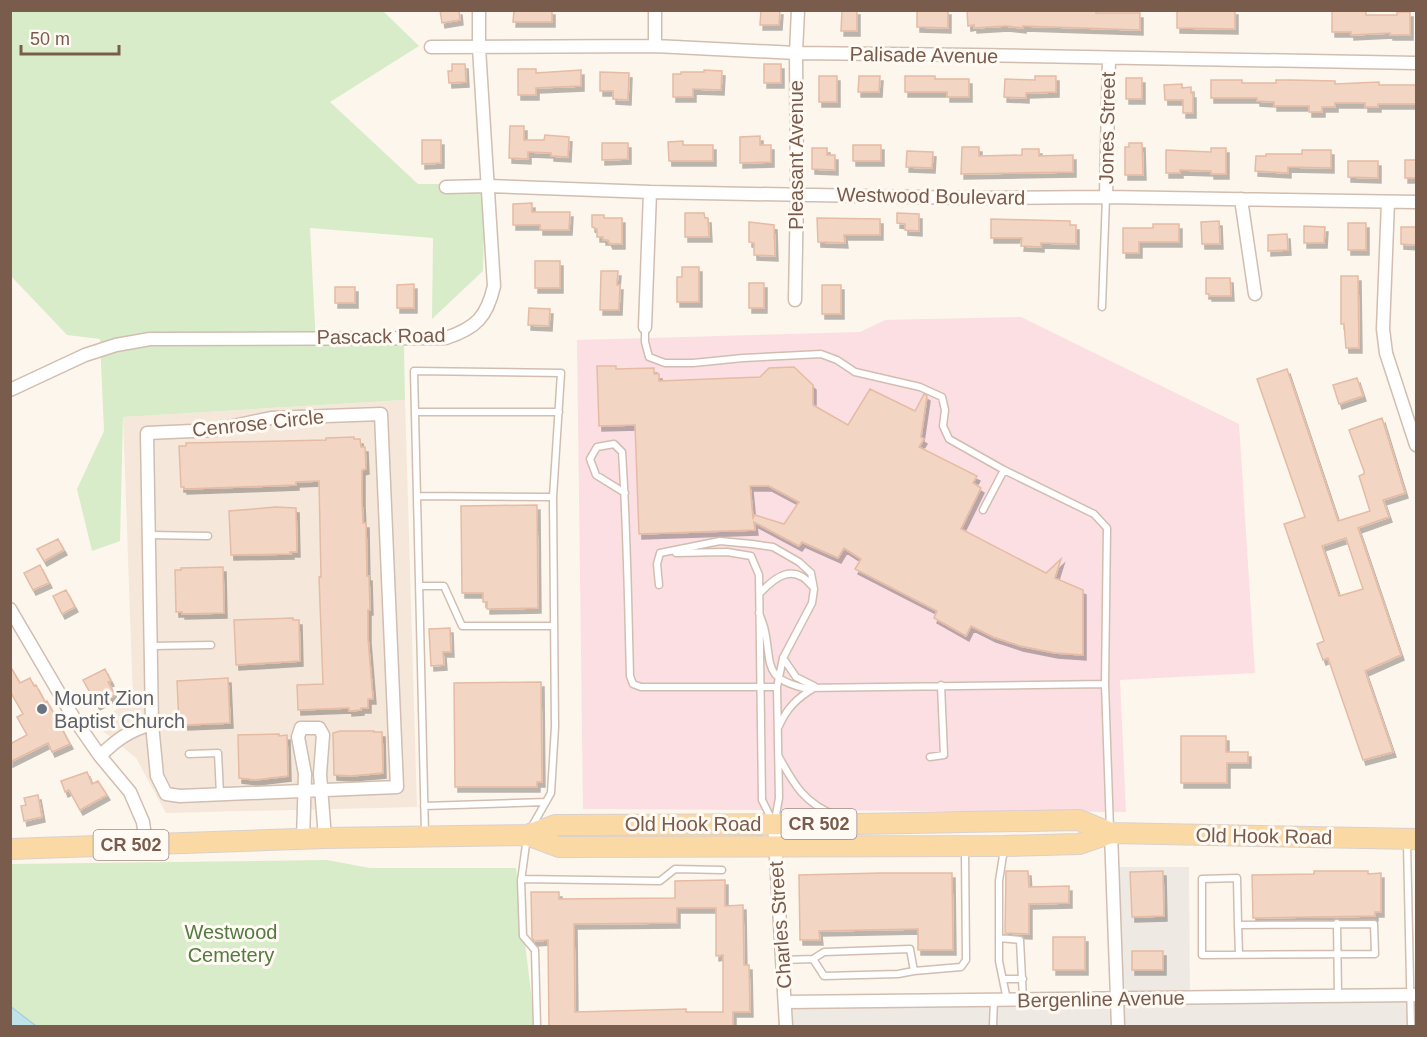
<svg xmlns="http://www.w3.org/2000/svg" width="1427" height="1037" viewBox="0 0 1427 1037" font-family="Helvetica,sans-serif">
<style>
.residential{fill:#f5e8da}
.industrial{fill:#efe9e4}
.medical{fill:#fbdfe3}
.green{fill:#d8ecc9}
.water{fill:#bfe3e8;stroke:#a5d3da;stroke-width:1.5}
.building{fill:#f3d5c3;stroke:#e6bba3;stroke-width:1.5;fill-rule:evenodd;filter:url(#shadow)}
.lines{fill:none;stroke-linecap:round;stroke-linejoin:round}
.service-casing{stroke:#d1beb0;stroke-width:9}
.minor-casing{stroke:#d1beb0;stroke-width:15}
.primary-casing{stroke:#dad1cd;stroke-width:22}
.service{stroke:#fff;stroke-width:6}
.minor{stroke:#fff;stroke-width:12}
.primary{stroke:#fbd9a5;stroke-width:20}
.worship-dot{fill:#6b7280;stroke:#fffaf3;stroke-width:2}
.labels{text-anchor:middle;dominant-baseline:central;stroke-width:6;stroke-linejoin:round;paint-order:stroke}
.shield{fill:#fffaf3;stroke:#a28b7f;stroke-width:1.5}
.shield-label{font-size:18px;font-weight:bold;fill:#7a5c4d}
.street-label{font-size:20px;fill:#7a5c4d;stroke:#fffaf3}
.worship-label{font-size:20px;fill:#5b616d;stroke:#fffaf3;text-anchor:start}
.park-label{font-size:20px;fill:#537a41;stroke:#fffaf3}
</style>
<defs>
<filter id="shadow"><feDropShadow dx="3" dy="5" stdDeviation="0" flood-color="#0004"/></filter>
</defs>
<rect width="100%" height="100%" fill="#fdf6ec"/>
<path class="residential" d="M405 400 417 807 166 813 136 758 93 723 133 700 123 417Z"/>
<path class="industrial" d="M1108 867H1189L1190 999 1416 995V1026H789L787 1000 1115 996Z"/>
<path class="medical" d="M1021 317 1239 424 1255 673 1120 680 1126 812 583 809 577 340 860 332 885 320Z"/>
<path class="green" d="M11 11H383L419 46 330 102 418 184H485L483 271 432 319 433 238 310 228 316 345H404L405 400 123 417 120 541 92 551 77 489 104 431 100 339 67 335 11 276Z
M327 860 370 868H516L535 1026H11L10 864Z"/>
<path class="water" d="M10 1006 36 1026H11Z"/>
<path class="building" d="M440 10H459L460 20 442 23Z
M514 10H552V22H513Z
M761 10H780L779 25H760Z
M842 10H857V31H841Z
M917 10H948V28L917 27Z
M967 10H1096V13H1140V30L1023 26V28L1006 26 974 28V25L968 26Z
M1177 10H1235V29L1177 28Z
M1332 11H1366V15H1397V12H1410V35H1390V33L1351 35V32H1332Z
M452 64H465L466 82 449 83 448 71H452Z
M764 64H781V83H764Z
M518 69H536V73L581 70V86L536 88V95H518Z
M704 70 722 71 721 90 693 89V97H673V74H681V72H704Z
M600 72 629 73 628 100 613 99V91H600Z
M819 76H837V102H819Z
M859 76H880L879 92H858Z
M905 76H935V79H969V97H947V92H905Z
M1035 76H1056V92L1026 93V98L1004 97 1005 79 1035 80Z
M1126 78H1142V99H1126Z
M1211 80H1242V83H1276V80H1291L1335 81V84L1379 82V85H1416V104H1378V107H1365V103H1335V107H1322V112H1309V106H1274V102L1257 101V98H1211Z
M1182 84V88L1191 87V93H1193V113H1183V100H1165L1164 85Z
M510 126H524V140H544L545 135 569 137 568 157 551 156V153L528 152V159L509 158Z
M760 136V145H771V162L740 163V137Z
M422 140H441V163L422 164Z
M683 141V145H713V161H669L668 142Z
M602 143H628V159L602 160Z
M1129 143H1142L1143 175H1125V147H1129Z
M853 145H881V161H853Z
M962 147H979V156L1022 155V149H1039V156L1073 155V172L961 174Z
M812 148H827V155H835V170L812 169Z
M1211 148H1226V174H1211V171L1180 170V173H1166V150L1211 152Z
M1302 150H1331V168L1288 167V173L1255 171 1256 156H1266V154H1302Z
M907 151 933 152 932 168 906 167Z
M1405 160H1416V178H1405Z
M1348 161H1378V178L1348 177Z
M532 203V212H570L569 230H540V225H513V204Z
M685 213H704L705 218H708L709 237H685Z
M897 213 919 214V231L905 230V224L897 223Z
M592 215H604V218H622V244H610L608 240H603V237H597V229L592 227Z
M817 218 880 219V235H844L845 243 818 242Z
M991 219 1070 221V225H1076V244L1041 243V247L1021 246 1022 238H991Z
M1219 221 1220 244H1202L1201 222Z
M749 222 774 225 775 256 754 255V243L749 242Z
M1348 223H1366V250H1348Z
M1153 224H1179V242H1139V253H1123V228H1153Z
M1304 226 1325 227 1324 243H1304Z
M1401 227H1416V245L1401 244Z
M1287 234 1288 250 1268 251V235Z
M535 261H560V288H535Z
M682 267H699V302H677V277H682Z
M601 271H618L617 285H620L619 310H600Z
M1341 276H1358L1359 348H1346L1344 324H1341Z
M1206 278H1230L1231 296H1209V294H1206Z
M749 283H764V308H749Z
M414 284V308H397V285Z
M822 285H841V314H822Z
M335 287H355V303H335Z
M529 308 550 309 549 326 528 325Z
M597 366H616V369L654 368V374H659V381L760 377 769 368 794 367 813 385V405L848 425 870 389 915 411 924 394 927 396 921 437 924 439 919 447 977 476 973 483 981 488 961 529 1046 573 1061 559 1055 578 1083 590V655L1055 653 1020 646 993 637 971 626 966 636 934 618 937 611 855 569 861 559 844 548 838 558 802 542 799 546 754 522 755 530 639 534 635 425 599 426ZM750 486H769L799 502 784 524 755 515 753 518Z
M1287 369 1338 521 1370 511 1359 476 1364 474V471L1349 430 1382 418 1405 493 1383 500 1389 517 1358 528 1401 655 1365 671 1393 752 1363 760 1328 658 1323 660 1317 644 1324 641 1284 524 1305 517 1257 379ZM1346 538 1363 589 1339 596 1322 546Z
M1357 378 1363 396 1339 404 1333 385Z
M354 437V439H360L361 447H365L366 469 362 470V500L363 523H366L367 576H369L370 610H368V638L373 699H368V708H361V710L349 711V708L298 710 297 685 323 684 319 577H321L319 481 296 482V485L184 489V487H181L179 446H186V443L326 440V438Z
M537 505 538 608 487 609V602H483V593H462L461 506Z
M276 507 296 508 297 552H290L291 554 231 555 229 511Z
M58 539 64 550 44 561 37 549Z
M40 565 49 583 33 590 24 573Z
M223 567 224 613 182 614V612H176L175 570H181V568Z
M66 590 75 607 62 614 53 596Z
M293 618V620H299L300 661 236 665 234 620Z
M450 628 451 652H443L444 665 431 666 429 629Z
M10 666 20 683 30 678 34 686 36 685 45 702 47 701 70 744 52 752 48 743 10 762V744L27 735 17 717 23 714 10 691Z
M105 669 111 681 108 682 115 695 97 705 83 680Z
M228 678 230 723 185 725V723H179L177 681Z
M541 682 542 782H537V787H455L454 683Z
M340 731H374V732H382L383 773 351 776 334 775 333 733Z
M279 734V736L287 735 288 776 255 780 239 778 238 735Z
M1181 736H1226V752H1248V763H1227V783H1181Z
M87 772 92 784 98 781 107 795 80 810 69 790 65 792 61 781Z
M38 795 42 817 24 821 21 806 26 805 24 798Z
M1006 871H1028L1029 887 1069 886V903L1029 904V934L1005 933Z
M1163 871 1164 916 1132 917 1130 872Z
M1314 871H1368V874L1381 873V912H1375V916L1253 918 1252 875 1314 874Z
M881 873H952L953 950H918V929L819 931 820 940H800L799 875Z
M725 880V906L743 905 744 965H749L750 1012H733V1026H549L548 940 534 941 532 938 531 892H559V899L675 898V881ZM677 908H716V956L723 955V1012H686V1009L575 1012 574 924 677 923Z
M1053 937H1085V970H1053Z
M1132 951H1163V970H1132Z"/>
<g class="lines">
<defs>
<path id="service" d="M1102 307 1106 197
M645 327V342L649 357 665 363H693L743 358 821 354 837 360 855 372 920 387 942 397 945 410 943 426 949 439 1004 470 1094 514 1107 528 1105 684 1110 830
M415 412H559
M625 493 596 475 590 459 597 447 614 444 622 452C627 526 628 601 630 676L633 684 641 687H777
M418 496 553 497
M983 510 1004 470
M150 535 208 536
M660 553 720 541 752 544 773 547 799 562 811 573 814 589 812 603 783 658 777 687 779 798 775 820
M676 553 727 552 751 556 759 575 762 800 772 820
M659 585 657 564 660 553
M419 586H444L462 626H554
M760 593C776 576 794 563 812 586
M759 613C761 619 764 625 765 631 772 665 763 678 804 688L1105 684
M151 646 211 645
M783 658 796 677 814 686
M779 726C787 708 797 698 814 688
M189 754 218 753 220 794
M779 757C794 785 805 804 837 816
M930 757 944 755 941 685
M424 806 546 802
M425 834 414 371 561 373 553 497 555 727 551 793 531 828
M527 837 521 881 523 936 535 950 537 1026
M1407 843 1411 1026
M1004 849 999 881V961L1007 1000
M1237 878 1238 925 1374 924 1375 954 1202 955V879Z
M521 879 660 881 675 869 722 870
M1337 923 1338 995
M1238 925 1239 954
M999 938 1020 940 1023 999
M813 959 824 976 898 974 914 971
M782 960 813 959 824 952 910 949 914 971 961 967 966 960 965 850
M1003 979H1023
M993 1026 994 1000"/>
<path id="minor" d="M655 10V46
M431 47 655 46 796 53 972 55 1416 63
M446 187 487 186 650 192 969 198 1106 197 1416 202
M1106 197 1109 58
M1241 199 1255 294
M1388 202 1383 329 1386 353 1416 445
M795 300 797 194 796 53 798 10
M645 327 650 192
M10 390 85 355 116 345 150 339 446 338C476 328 487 317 494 286L479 48V10
M381 414 397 787 180 796 166 794 157 776 152 724 147 433 215 430 271 418Z
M10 609 75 720 100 756 130 792 143 822 146 844
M100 756C116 740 130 730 152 724
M774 823 786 1026
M1111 833 1118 1026
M303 839 305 774 298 737 301 728H319L323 735 320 774 325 838
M785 1002 1416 995"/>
<path id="primary" d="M527 835 559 847 1004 846 1079 844 1111 833 1416 839
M10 849 325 838 527 835 556 825 857 824 1079 820 1111 833"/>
</defs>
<use href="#service" class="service-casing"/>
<use href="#minor" class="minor-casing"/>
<use href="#primary" class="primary-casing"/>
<use href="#service" class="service"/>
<use href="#minor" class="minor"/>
<use href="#primary" class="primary"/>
</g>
<circle class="worship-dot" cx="42" cy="709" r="6"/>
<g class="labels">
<g class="shield">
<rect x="781.5" y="809" width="75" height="30" rx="4.5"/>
<rect x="93.5" y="830" width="75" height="30" rx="4.5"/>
</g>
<g class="shield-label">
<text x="819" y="824">CR 502</text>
<text x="131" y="845">CR 502</text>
</g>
<g class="street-label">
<text transform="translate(924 55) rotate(1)">Palisade Avenue</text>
<text transform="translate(1107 128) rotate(-89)">Jones Street</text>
<text transform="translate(796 155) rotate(-90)">Pleasant Avenue</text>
<text transform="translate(931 196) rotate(1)">Westwood Boulevard</text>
<text transform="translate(381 336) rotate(-1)">Pascack Road</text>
<text transform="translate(258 423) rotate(-6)">Cenrose Circle</text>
<text x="693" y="824">Old Hook Road</text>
<text transform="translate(1264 836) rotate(1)">Old Hook Road</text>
<text transform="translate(780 925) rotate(-94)">Charles Street</text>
<text transform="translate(1101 999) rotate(-1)">Bergenline Avenue</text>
</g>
<g class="worship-label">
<text x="54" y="698">Mount Zion<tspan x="54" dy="23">Baptist Church</tspan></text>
</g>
<g class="park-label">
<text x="231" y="932">Westwood<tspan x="231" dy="23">Cemetery</tspan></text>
</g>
</g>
<rect width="1427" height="1037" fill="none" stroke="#7a5c4d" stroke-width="24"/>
<path d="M21 45v9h98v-9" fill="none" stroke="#7a5c4d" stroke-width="3"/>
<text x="30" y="45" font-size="18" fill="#7a5c4d" stroke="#fffaf3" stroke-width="4.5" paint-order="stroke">50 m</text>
</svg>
